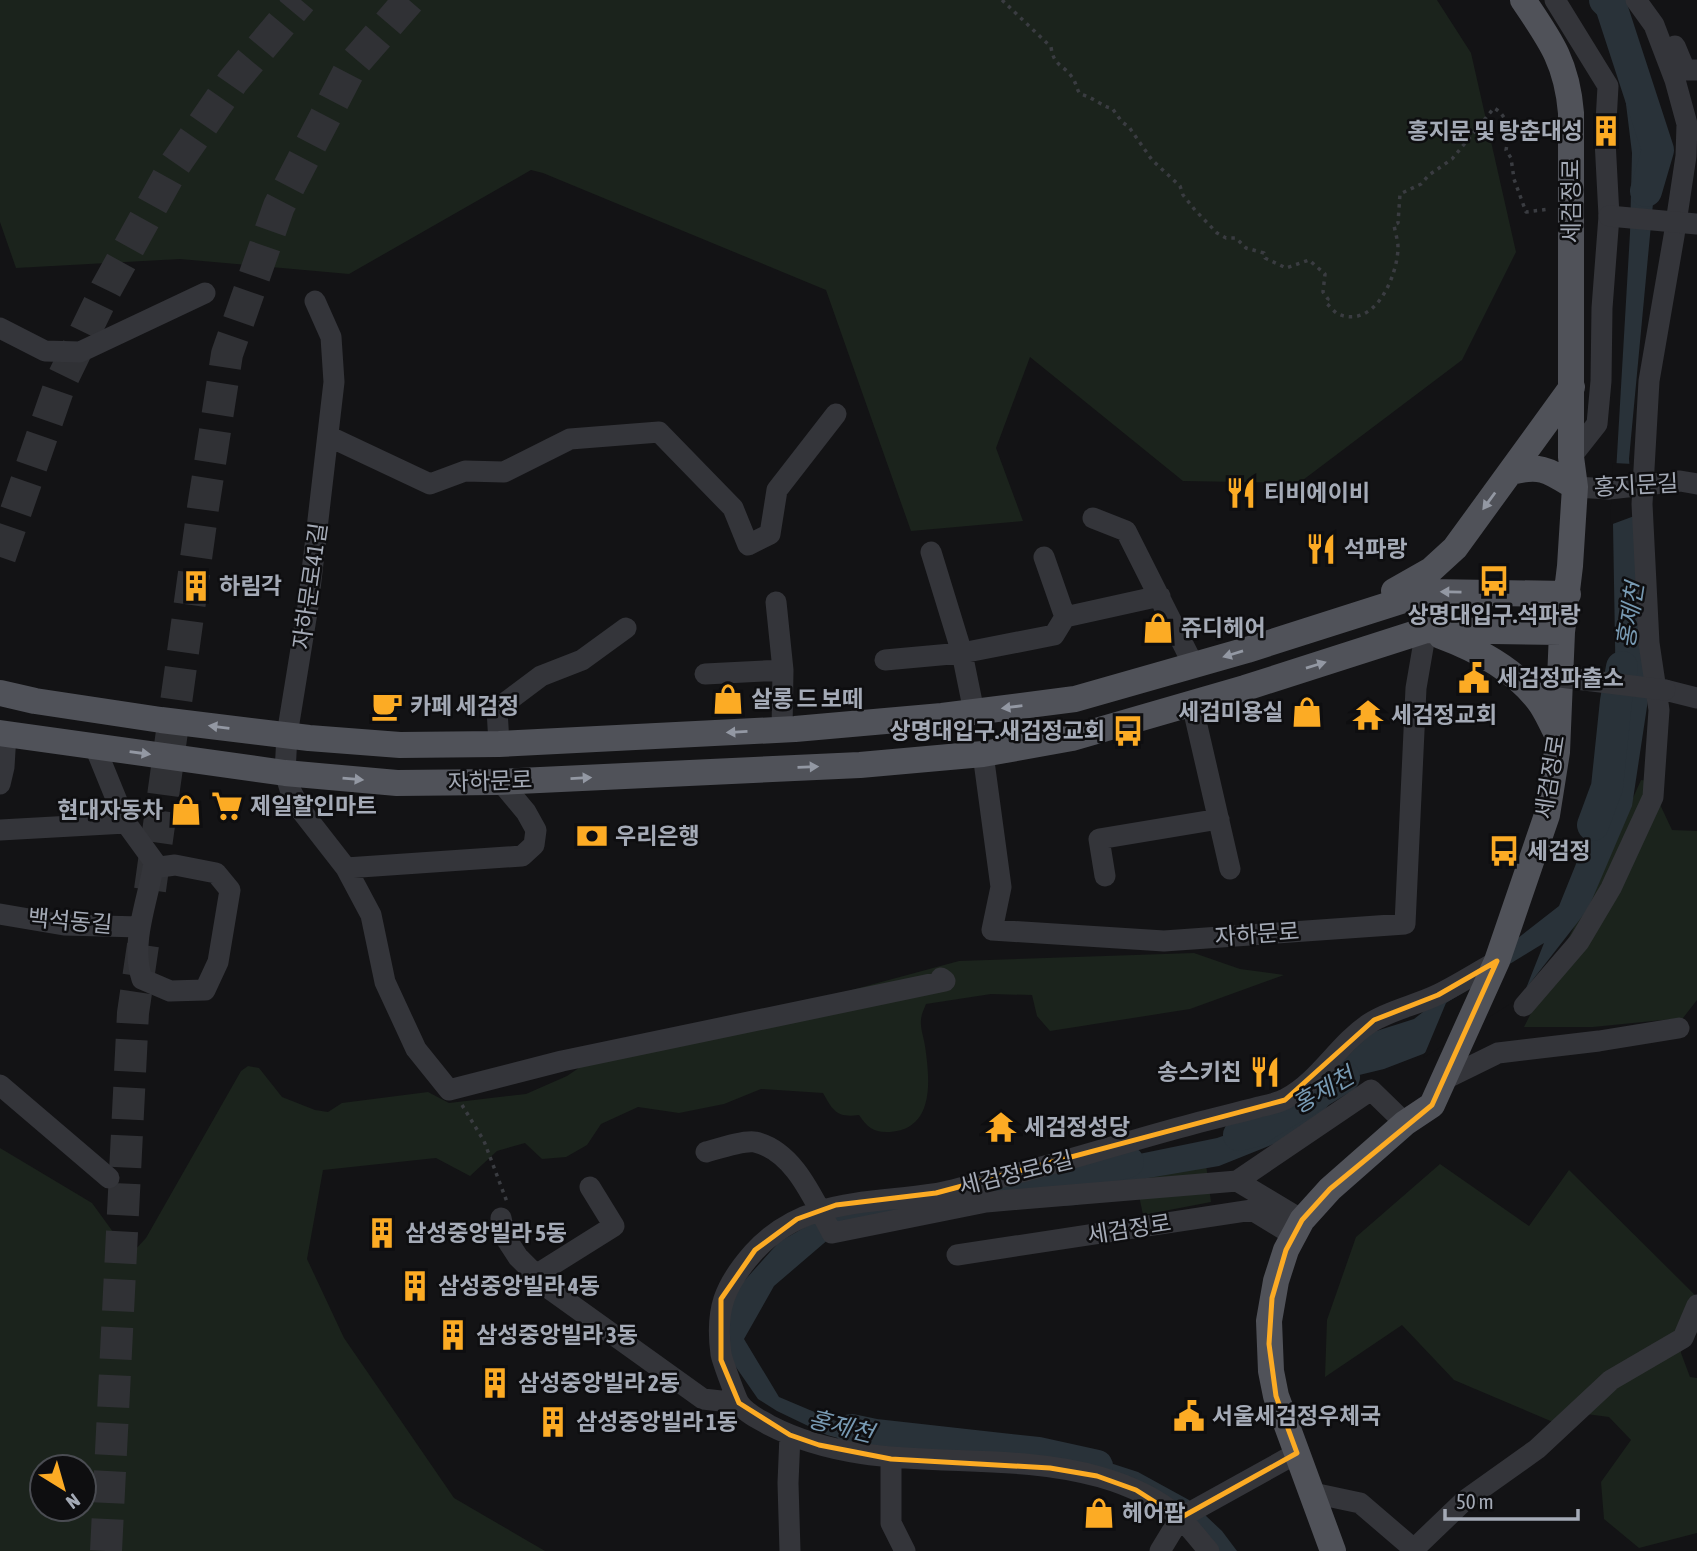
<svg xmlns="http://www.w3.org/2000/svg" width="1697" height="1551" viewBox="0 0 1697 1551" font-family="'Asap Condensed','Noto Sans KR',sans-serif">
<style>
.green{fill:#1b231c;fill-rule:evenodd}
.water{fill:#293239}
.pier{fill:#131315}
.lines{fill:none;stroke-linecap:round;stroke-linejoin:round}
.river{stroke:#293239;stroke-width:32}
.highway-tunnel{stroke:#303135;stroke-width:32;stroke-dasharray:32 16;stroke-linecap:butt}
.path{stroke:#3a3c41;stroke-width:3.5;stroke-dasharray:3.5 5;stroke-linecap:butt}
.minor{stroke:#34353a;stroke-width:21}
.major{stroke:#505259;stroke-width:26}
.minor-bridge{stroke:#34353a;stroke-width:21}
.oneway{fill:#9398a3}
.marked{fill:none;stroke:#fcab24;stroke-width:5;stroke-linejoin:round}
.labels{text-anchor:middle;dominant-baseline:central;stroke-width:5;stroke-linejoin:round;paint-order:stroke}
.poi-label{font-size:23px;font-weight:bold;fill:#a4aab6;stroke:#0e0e10;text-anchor:start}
.street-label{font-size:23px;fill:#a4aab6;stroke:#0e0e10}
.water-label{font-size:24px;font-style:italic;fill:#789ab3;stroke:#0e0e10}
</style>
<rect width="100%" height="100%" fill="#131315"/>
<path class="green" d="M0 0H1437L1471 53 1516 252 1462 360 1299 483 1183 481 1030 357 996 448 1023 521 911 531 826 290 543 173 531 170 349 274 180 259 16 268 0 222Z
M1641 780 1649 781 1672 830 1697 831V1000L1683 1018 1593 1027H1524L1587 901Z
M1194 953 1240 969 1284 975 1190 1009 1050 1031 1037 1016 1032 995 991 994 926 1004C924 1009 921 1015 921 1020 920 1028 924 1038 925 1046 930 1080 935 1129 890 1132 874 1133 868 1128 859 1115 837 1118 833 1111 823 1093L761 1089 724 1104 679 1113 638 1107 601 1124 587 1145 566 1157 542 1159 525 1143 497 1151 470 1176 436 1158 323 1170 307 1259 344 1338 454 1498 545 1551H0V1148L92 1203 116 1236 134 1251 146 1238 241 1071 248 1066 259 1068 282 1097 315 1110 328 1112 342 1103 428 1092 449 1103 526 1094 567 1076 589 1061 959 961ZM42 1467H84V1509H42Z
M1205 1157 1211 1202 1143 1215 1134 1171Z
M1440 1164 1529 1226 1569 1170 1697 1297 1687 1313 1681 1353 1690 1377 1697 1378V1533L1639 1548 1604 1519 1601 1482 1631 1440 1609 1417 1571 1412 1553 1422 1454 1380 1402 1325 1325 1377 1327 1320 1356 1237Z"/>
<path class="water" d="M1594 0H1606L1611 6 1658 150 1629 459 1648 700 1632 806 1588 909 1524 991 1423 1054 1384 1069 1351 1077 1315 1122 1279 1142 1219 1166 1119 1183 1077 1205 988 1209 830 1238 774 1286 744 1339 779 1397 850 1427 915 1442 1011 1455 1101 1460 1138 1472 1189 1500 1222 1531 1237 1551H1212L1146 1498 1090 1478 900 1455 827 1435 777 1411 758 1399 731 1360 724 1318 736 1290 779 1242 821 1218 1026 1187 1060 1189 1100 1162 1217 1138 1294 1111 1370 1033 1414 1019 1559 906 1607 787 1616 701 1613 524 1630 233 1632 153 1621 63 1601 8Z"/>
<path class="pier" d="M1613 463 1633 464 1637 515 1610 525Z
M1544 943 1523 996 1423 1058 1446 1003Z"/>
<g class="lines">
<path class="river" d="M1605 0 1611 6 1658 150 1646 191
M1593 825 1607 787 1616 701 1622 667
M1239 1135 1255 1131 1344 1077
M956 1197 1128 1162
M851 1430 875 1435 1038 1453 1097 1466"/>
<path class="highway-tunnel" d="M0 557 60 384 106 289 174 166 233 81 301 0
M150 890 203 508 227 354 279 206 351 67 409 0
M106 1551 133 1013 143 945"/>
<path class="path" d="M1002 0 1051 47C1054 67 1063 64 1072 77 1076 82 1076 88 1080 94 1093 97 1104 108 1112 108L1122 122 1129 127 1152 160 1180 186 1183 195 1195 210 1217 233 1226 238H1236L1246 248 1264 253 1265 258 1286 268 1309 260 1325 274 1323 292 1328 299 1326 303C1330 306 1334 312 1338 314 1375 330 1398 275 1398 247 1398 240 1395 232 1394 225L1398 223 1400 194 1421 184 1429 175 1452 159 1494 108C1510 117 1509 135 1506 150L1511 158 1514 179 1526 212 1550 209
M462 1105 484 1141 507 1202"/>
<path class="minor" d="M1555 0 1608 86 1605 140 1609 216 1602 308 1601 381 1597 424 1571 457
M1675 46 1685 70H1697
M315 301 331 337 334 382 308 606 287 735 285 773 290 789 300 809 346 868 371 915 385 982 416 1049 449 1090 562 1061 945 981 941 978
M0 328 45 351 80 352 205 293
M328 436 430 484 465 471 504 472 570 439 659 432 733 508 748 545 770 534 777 490 836 414
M1654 484 1680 481 1697 484
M1575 487 1609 489
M1093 518 1126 531 1194 666
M931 552 962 653 974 712
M1044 557 1065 617
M776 602 783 670 782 730
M885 660 962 653 1054 635 1065 617 1160 596
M705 674 783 670
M1665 690 1697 698
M1192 704 1230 869
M499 744 497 709 541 676 582 660 626 628
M95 747 126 823
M983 754 1001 887 992 930 1164 941 1405 924 1416 688 1426 630
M0 784 4 767 6 734
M0 830 126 823 158 867
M175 865 216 873 230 890 218 962 205 990 170 991 142 979C130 944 147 903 153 868Z
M346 868 522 856 534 845 536 830 526 812 501 782
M1105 876 1099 839 1219 819
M0 914 64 925 140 927
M1524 1006 1579 942 1611 888 1653 797 1659 710 1649 643 1642 504 1649 381 1674 236 1686 156 1687 124 1675 80 1654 25 1636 0
M1445 1079 1498 1053 1599 1041 1679 1028
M0 1085 109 1178
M706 1152C717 1149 744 1140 755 1142 795 1151 814 1201 832 1233L986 1202 1237 1181
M501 1218 505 1237 518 1257 551 1290 703 1399 739 1403
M1302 1220 1237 1181 1371 1090 1405 1123
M957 1255 1252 1210 1293 1235
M536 1275 614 1226 590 1187
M790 1435 788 1483 790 1551
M891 1459V1523L905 1551
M1313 1493 1360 1503 1416 1551
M1414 1549 1464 1501 1537 1449 1611 1380 1683 1338 1697 1305
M1160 1551 1180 1518 1297 1453
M1209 1551C1199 1540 1190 1527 1179 1517 1157 1498 1128 1485 1100 1477 991 1446 873 1479 769 1425 759 1419 746 1414 739 1403 736 1398 722 1360 721 1354 715 1310 724 1286 753 1253 802 1198 867 1204 933 1194 957 1190 982 1182 1006 1176 1069 1161 1131 1140 1193 1124 1215 1118 1237 1113 1259 1107 1268 1105 1279 1103 1287 1098 1320 1080 1338 1044 1370 1023 1390 1010 1417 1005 1439 994 1459 984 1478 972 1497 961"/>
<path class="major" d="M1511 472C1542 464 1549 471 1575 487
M1394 591 1431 570 1455 548 1572 387
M1441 636C1476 649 1514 669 1538 700 1546 710 1551 723 1557 734
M0 693 35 701 161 720 309 738 400 745 499 744 795 729 942 716 1075 699 1247 650 1429 592 1568 594
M0 733 285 773 397 783 497 782 860 765 983 754 1072 738 1245 688 1426 630 1562 632
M1333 1551 1276 1396 1271 1371 1269 1321 1276 1281 1286 1250 1302 1220 1330 1189 1405 1123 1432 1105 1497 961 1547 815 1557 752 1562 632 1570 566 1575 487 1571 457V113C1567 63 1551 41 1523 0"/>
<path class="minor-bridge" d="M1609 216 1697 224
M1609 489 1654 484
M1560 677 1665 690"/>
</g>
<defs><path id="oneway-solid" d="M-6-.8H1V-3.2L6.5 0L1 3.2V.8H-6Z" transform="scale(1.75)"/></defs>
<g class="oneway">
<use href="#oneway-solid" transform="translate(1489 501) rotate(126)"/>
<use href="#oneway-solid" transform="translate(1451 592) rotate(-179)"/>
<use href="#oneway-solid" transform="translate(1233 654) rotate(163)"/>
<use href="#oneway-solid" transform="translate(1316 665) rotate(-17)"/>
<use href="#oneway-solid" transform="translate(1012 707) rotate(173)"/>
<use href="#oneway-solid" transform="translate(219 727) rotate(-173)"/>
<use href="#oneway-solid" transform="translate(737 732) rotate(177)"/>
<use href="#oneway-solid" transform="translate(140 753) rotate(8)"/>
<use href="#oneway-solid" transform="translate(808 767) rotate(-2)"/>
<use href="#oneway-solid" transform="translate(581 778) rotate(-3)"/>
<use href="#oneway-solid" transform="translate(353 779) rotate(5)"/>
</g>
<path class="marked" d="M1497 961 1432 1105 1330 1189 1302 1220 1286 1250 1272 1298 1269 1344 1276 1396 1297 1453 1180 1518 1136 1490 1097 1476 1050 1468 891 1459 819 1445 790 1435 739 1403 721 1360V1299L755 1250 797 1219 836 1205 936 1193 1285 1100 1374 1020 1438 995Z"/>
<defs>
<symbol id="building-bare" viewBox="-9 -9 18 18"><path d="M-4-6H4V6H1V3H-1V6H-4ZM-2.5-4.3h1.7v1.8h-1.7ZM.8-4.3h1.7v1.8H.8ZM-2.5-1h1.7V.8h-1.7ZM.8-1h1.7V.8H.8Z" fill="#fcab24" stroke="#0e0e10" stroke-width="2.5" paint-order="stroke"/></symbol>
<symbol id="restaurant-bare" viewBox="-9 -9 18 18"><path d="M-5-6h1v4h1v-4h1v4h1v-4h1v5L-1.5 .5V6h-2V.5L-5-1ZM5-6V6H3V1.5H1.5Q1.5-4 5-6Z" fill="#fcab24" stroke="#0e0e10" stroke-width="2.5" paint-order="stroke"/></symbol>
<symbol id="bus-bare" viewBox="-9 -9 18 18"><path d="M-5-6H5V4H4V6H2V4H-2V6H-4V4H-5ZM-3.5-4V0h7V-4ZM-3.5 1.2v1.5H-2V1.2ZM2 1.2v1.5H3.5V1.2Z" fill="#fcab24" stroke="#0e0e10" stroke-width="2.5" paint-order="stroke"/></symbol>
<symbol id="shop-bare" viewBox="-9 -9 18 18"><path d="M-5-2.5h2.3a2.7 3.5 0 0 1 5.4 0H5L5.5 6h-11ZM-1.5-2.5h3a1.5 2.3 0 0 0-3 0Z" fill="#fcab24" stroke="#0e0e10" stroke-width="2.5" paint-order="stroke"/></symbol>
<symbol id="civic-bare" viewBox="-9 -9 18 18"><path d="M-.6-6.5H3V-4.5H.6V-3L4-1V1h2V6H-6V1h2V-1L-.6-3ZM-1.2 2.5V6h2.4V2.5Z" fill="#fcab24" stroke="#0e0e10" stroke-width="2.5" paint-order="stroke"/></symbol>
<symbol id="cafe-bare" viewBox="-9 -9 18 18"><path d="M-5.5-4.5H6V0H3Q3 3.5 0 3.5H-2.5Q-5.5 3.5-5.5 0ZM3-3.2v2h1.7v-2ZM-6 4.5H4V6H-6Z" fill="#fcab24" stroke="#0e0e10" stroke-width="2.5" paint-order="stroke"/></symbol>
<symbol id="temple-bare" viewBox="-9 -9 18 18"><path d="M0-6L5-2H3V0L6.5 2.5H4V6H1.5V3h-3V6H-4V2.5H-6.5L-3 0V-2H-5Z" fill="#fcab24" stroke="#0e0e10" stroke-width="2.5" paint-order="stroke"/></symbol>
<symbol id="supermarket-bare" viewBox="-9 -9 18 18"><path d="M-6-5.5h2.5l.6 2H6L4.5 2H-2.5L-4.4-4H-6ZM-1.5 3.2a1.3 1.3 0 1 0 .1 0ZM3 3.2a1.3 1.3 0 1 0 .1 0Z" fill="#fcab24" stroke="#0e0e10" stroke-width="2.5" paint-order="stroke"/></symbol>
<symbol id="bank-bare" viewBox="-9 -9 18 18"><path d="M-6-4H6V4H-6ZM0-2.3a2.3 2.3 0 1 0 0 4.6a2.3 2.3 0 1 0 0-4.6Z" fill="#fcab24" stroke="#0e0e10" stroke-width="2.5" paint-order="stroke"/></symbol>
</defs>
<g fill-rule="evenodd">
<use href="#building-bare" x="1584" y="109" width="44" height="44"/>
<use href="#restaurant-bare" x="1219" y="471" width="44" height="44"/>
<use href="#restaurant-bare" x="1299" y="527" width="44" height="44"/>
<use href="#bus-bare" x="1472" y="559" width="44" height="44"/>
<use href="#building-bare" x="174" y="564" width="44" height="44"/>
<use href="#shop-bare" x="1136" y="606" width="44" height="44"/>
<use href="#civic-bare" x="1452" y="656" width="44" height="44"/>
<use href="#shop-bare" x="706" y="677" width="44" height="44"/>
<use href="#cafe-bare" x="365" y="684" width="44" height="44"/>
<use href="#shop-bare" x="1285" y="690" width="44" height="44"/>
<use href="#temple-bare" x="1346" y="693" width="44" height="44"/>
<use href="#bus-bare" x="1106" y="709" width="44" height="44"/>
<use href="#supermarket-bare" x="205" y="784" width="44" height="44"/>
<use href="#shop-bare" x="164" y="788" width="44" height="44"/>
<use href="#bank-bare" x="570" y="814" width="44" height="44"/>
<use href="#bus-bare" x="1482" y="829" width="44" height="44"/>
<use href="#restaurant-bare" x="1243" y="1050" width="44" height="44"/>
<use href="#temple-bare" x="979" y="1105" width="44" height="44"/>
<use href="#building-bare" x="360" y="1211" width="44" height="44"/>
<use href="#building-bare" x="393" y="1264" width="44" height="44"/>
<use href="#building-bare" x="431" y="1313" width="44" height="44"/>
<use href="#building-bare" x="473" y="1361" width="44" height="44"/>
<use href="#civic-bare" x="1167" y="1394" width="44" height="44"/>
<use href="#building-bare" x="531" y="1400" width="44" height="44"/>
<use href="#shop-bare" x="1077" y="1491" width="44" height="44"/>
</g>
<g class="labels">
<g class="poi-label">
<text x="1583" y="131" text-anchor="end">홍지문 및 탕춘대성</text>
<text x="1264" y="493">티비에이비</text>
<text x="1344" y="549">석파랑</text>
<text x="219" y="586">하림각</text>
<text x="1494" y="615" text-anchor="middle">상명대입구.석파랑</text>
<text x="1181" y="628">쥬디헤어</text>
<text x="1497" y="678">세검정파출소</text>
<text x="751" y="699">살롱 드 보떼</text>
<text x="410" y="706">카페 세검정</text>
<text x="1284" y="712" text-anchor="end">세검미용실</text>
<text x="1391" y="715">세검정교회</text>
<text x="1105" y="731" text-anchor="end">상명대입구.새검정교회</text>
<text x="250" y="806">제일할인마트</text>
<text x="163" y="810" text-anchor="end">현대자동차</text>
<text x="615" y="836">우리은행</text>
<text x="1527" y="851">세검정</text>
<text x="1242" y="1072" text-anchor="end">송스키친</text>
<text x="1024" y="1127">세검정성당</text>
<text x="405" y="1233">삼성중앙빌라 5동</text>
<text x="438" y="1286">삼성중앙빌라 4동</text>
<text x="476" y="1335">삼성중앙빌라 3동</text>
<text x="518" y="1383">삼성중앙빌라 2동</text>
<text x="1212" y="1416">서울세검정우체국</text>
<text x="576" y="1422">삼성중앙빌라 1동</text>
<text x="1122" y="1513">헤어팝</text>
</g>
<g class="street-label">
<text transform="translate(1571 201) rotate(-90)">세검정로</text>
<text transform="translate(1636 485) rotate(-3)">홍지문길</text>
<text transform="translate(310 586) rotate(-82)">자하문로41길</text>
<text transform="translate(1550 777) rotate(-81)">세검정로</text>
<text transform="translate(490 781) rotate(-2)">자하문로</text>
<text transform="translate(70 921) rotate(5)">백석동길</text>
<text transform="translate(1257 934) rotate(-4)">자하문로</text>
<text transform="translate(1016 1173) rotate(-14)">세검정로6길</text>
<text transform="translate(1129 1229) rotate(-9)">세검정로</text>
</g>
<g class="water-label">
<text transform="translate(1630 615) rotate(-81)">홍제천</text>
<text transform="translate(1323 1090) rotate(-30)">홍제천</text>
<text transform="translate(841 1426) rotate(14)">홍제천</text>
</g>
</g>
<g transform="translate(63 1488) rotate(143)"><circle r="33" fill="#0e0e10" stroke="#4a4c52" stroke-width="2"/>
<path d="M0-5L12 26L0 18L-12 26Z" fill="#fcab24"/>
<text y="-10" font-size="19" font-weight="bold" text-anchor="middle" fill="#a4aab6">N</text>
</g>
<path d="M1445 1509v10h133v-10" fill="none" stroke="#a4aab6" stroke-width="3.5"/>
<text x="1456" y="1509" font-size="21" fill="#a4aab6" stroke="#0e0e10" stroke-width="5" paint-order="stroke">50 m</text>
</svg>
